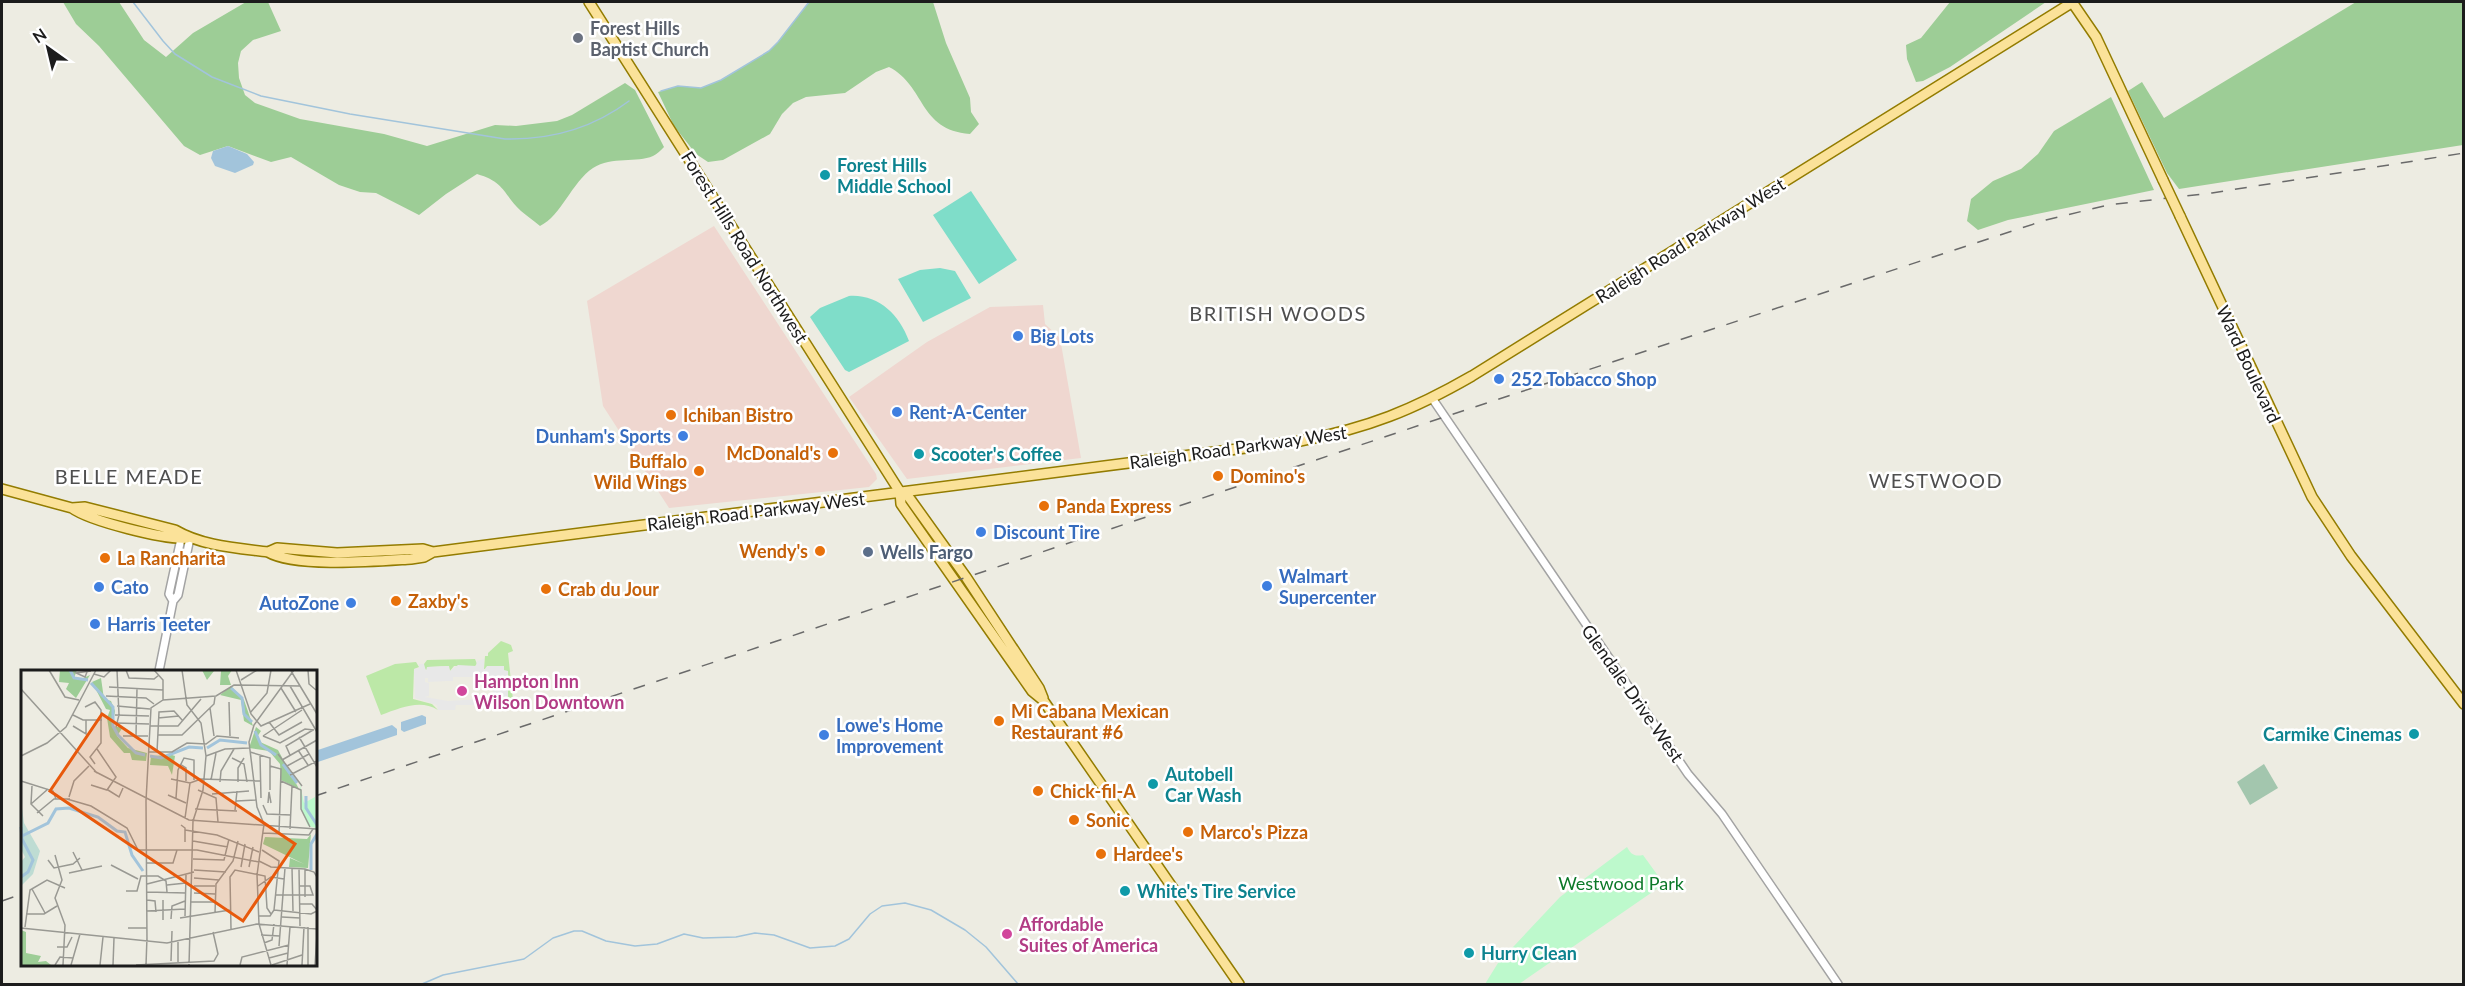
<svg xmlns="http://www.w3.org/2000/svg" width="2465" height="986" viewBox="0 0 2465 986" font-family="Lato,sans-serif">
<style>
.commercial{fill:#efd7d0}
.grass{fill:#bce8a7}
.forest{fill:#9dcd96}
.cemetery{fill:#a3c6ae}
.park{fill:#bdf9cc}
.pitch{fill:#7fddc9}
.parking{fill:#e8e8e8;fill-rule:evenodd}
.water{fill:#a2c4db}
.lines{fill:none;stroke-linecap:round;stroke-linejoin:round}
.stream{stroke:#a2c4db;stroke-width:1.5}
.minor-casing{stroke:#a3a3a3;stroke-width:10}
.major-casing{stroke:#937c01;stroke-width:12}
.minor{stroke:#fff;stroke-width:7}
.major{stroke:#fbe299;stroke-width:9}
.rail{stroke:#6a6a6a;stroke-width:1.5;stroke-dasharray:12 12;stroke-linecap:butt}
.major-bridge-casing{stroke:#937c01;stroke-width:12;stroke-linecap:butt}
.major-bridge{stroke:#fbe299;stroke-width:9}
.worship-dot{fill:#6b7280;stroke:#fff;stroke-width:2}
.culture-dot{fill:#0f9aa8;stroke:#fff;stroke-width:2}
.shop-dot{fill:#3f7fe0;stroke:#fff;stroke-width:2}
.food-dot{fill:#e8710a;stroke:#fff;stroke-width:2}
.service-dot{fill:#5c6f8a;stroke:#fff;stroke-width:2}
.hotel-dot{fill:#d1479c;stroke:#fff;stroke-width:2}
.labels{text-anchor:middle;dominant-baseline:central;stroke-width:5;stroke-linejoin:round;paint-order:stroke}
.worship-label{font-size:18px;font-weight:bold;fill:#5b616d;stroke:#fff;text-anchor:start}
.culture-label{font-size:18px;font-weight:bold;fill:#0d838f;stroke:#fff;text-anchor:start}
.street-label{font-size:18px;fill:#1c1c1c;stroke:#fff}
.shop-label{font-size:18px;font-weight:bold;fill:#366cbe;stroke:#fff;text-anchor:start}
.food-label{font-size:18px;font-weight:bold;fill:#c56008;stroke:#fff;text-anchor:start}
.service-label{font-size:18px;font-weight:bold;fill:#4e5e75;stroke:#fff;text-anchor:start}
.hotel-label{font-size:18px;font-weight:bold;fill:#b23c85;stroke:#fff;text-anchor:start}
.park-label{font-size:18px;fill:#0c7828;stroke:#fff}
.neighbourhood-label{font-size:20px;letter-spacing:1.5px;fill:#4f4f4f;stroke:#fff}
.inset-river{fill:none;stroke:#a2c4db;stroke-width:3}
.inset-road{fill:none;stroke:#999993;stroke-width:1.5}
.view{fill:#e8590c;fill-opacity:0.15;stroke:#e8590c;stroke-width:3}
.inset-edge{fill:none;stroke:#1c1c1c;stroke-width:3}
</style>
<rect width="100%" height="100%" fill="#edece2"/>
<path class="commercial" d="M714 226 876 474 877 479 869 487 669 508 603 406 587 301Z
M1043 305 1045 324 1060 338 1081 458 907 479 849 397 927 342 990 307Z"/>
<path class="grass" d="M501 641 511 645 513 651 508 653 513 700 511 705 503 709 508 703V671H504L503 666H487V669H484L485 656H488V653Z
M475 659 477 664 475 666H454L450 671 448 666 428 667 427 670 424 669V664L427 660Z
M416 662 419 667 414 669 413 699 432 704 438 710C420 699 401 708 381 715L366 676 395 664Z"/>
<path class="forest" d="M63 2H119L144 40 166 57 193 33 246 2H268L281 31 253 40 241 51 238 63 239 78 245 95 255 103 300 119 384 134 427 146 495 125 516 126 557 121 572 115 625 83 635 90 664 147C661 150 657 154 653 156 637 163 612 156 593 168 572 182 561 216 540 226 534 221 527 216 521 211 503 194 505 182 477 174L446 194 419 215 376 193 360 192 339 185 291 157 271 162 228 146 200 155 184 146 99 46 76 24Z
M809 2H933L946 43 970 98 971 112 979 124 970 134C918 130 926 86 889 67L876 72 845 93 806 97 793 103 782 114 770 134 723 160 708 162 696 154 674 126 658 92 678 86 701 88 721 80 769 51 778 42Z
M1950 2H2046L1950 67 1923 81 1916 82 1907 59 1906 45 1921 38Z
M2356 2H2463V145L2179 189 2167 173 2128 91 2142 82 2164 118Z
M2111 97 2154 190 2008 220 1978 230 1967 221 1971 199 1993 181 2021 169 2038 154 2054 131Z"/>
<path class="cemetery" d="M2264 764 2278 788 2250 805 2237 782Z"/>
<path class="park" d="M1627 847C1631 854 1634 857 1643 855L1664 884 1519 984H1485L1498 963 1560 897Z"/>
<path class="pitch" d="M971 191 1017 260 979 284 933 215Z
M940 268 955 271 971 298 923 322 898 279 920 270Z
M849 296C878 294 899 314 909 341L849 372 845 370 810 317 820 308Z"/>
<path class="parking" d="M484 659V670L487 666H504V670L508 671V702L498 703 497 705H456L455 710H438L437 705 415 698 414 669 419 668V664H424L426 671 427 667 449 666 450 671 458 665 476 666 477 661ZM453 677H474L475 681 494 680 495 677 497 681 493 682V696L497 698 448 701 425 697 429 696V683L425 682V678H428V682L447 681H453Z"/>
<path class="water" d="M228 146 247 154 254 162 253 165 235 173 215 166 211 158 213 151Z
M422 715 426 717V724L404 732 401 730V722Z
M392 725 397 729V735L315 763V751Z"/>
<g class="lines">
<path class="stream" d="M133 2 163 41 175 54 212 77 261 96 350 114 505 139C550 140 593 128 629 101
M661 91 678 86 701 88 721 80 769 51 778 42 809 2
M422 984 443 975 524 959 553 938 574 931H582L606 941 635 946 657 944 684 934 703 938 736 937 755 933 774 935 810 948 835 946 849 939 870 914 882 906 905 903 931 910 965 930 986 947 1018 984"/>
<defs>
<path id="minor" d="M1432 398 1688 774 1722 814 1838 984
M173 601 169 594 182 534
M159 671 173 601 178 595 190 538"/>
<path id="major" d="M589 2 900 492 901 504 1032 691 1043 700 1239 984
M2072 2 2096 37 2163 180
M2180 216 2312 497 2351 556 2464 704
M2 489 72 508 85 507 175 530C202 546 237 548 268 552L277 548 337 553 423 549 433 552 1300 441C1368 428 1413 410 1472 376L2073 2
M900 492 908 496 966 577 1039 688 1043 698
M72 508C90 521 165 540 187 538
M268 552C295 568 378 561 411 559L424 557 433 552"/>
</defs>
<use href="#minor" class="minor-casing"/>
<use href="#major" class="major-casing"/>
<use href="#minor" class="minor"/>
<use href="#major" class="major"/>
<path class="rail" d="M315 796 1444 417 2046 220 2108 205 2212 193 2464 153
M2 901 22 894"/>
<defs>
<path id="major-bridge" d="M2163 180 2180 216"/>
</defs>
<use href="#major-bridge" class="major-bridge-casing"/>
<use href="#major-bridge" class="major-bridge"/>
</g>
<circle class="worship-dot" cx="578" cy="38" r="6"/>
<g class="culture-dot">
<circle cx="825" cy="175" r="6"/>
<circle cx="919" cy="454" r="6"/>
<circle cx="2414" cy="734" r="6"/>
<circle cx="1153" cy="784" r="6"/>
<circle cx="1125" cy="891" r="6"/>
<circle cx="1469" cy="953" r="6"/>
</g>
<g class="shop-dot">
<circle cx="1018" cy="336" r="6"/>
<circle cx="1499" cy="379" r="6"/>
<circle cx="897" cy="412" r="6"/>
<circle cx="683" cy="436" r="6"/>
<circle cx="981" cy="532" r="6"/>
<circle cx="1267" cy="586" r="6"/>
<circle cx="99" cy="587" r="6"/>
<circle cx="351" cy="603" r="6"/>
<circle cx="95" cy="624" r="6"/>
<circle cx="824" cy="735" r="6"/>
</g>
<g class="food-dot">
<circle cx="671" cy="415" r="6"/>
<circle cx="833" cy="453" r="6"/>
<circle cx="699" cy="471" r="6"/>
<circle cx="1218" cy="476" r="6"/>
<circle cx="1044" cy="506" r="6"/>
<circle cx="820" cy="551" r="6"/>
<circle cx="105" cy="558" r="6"/>
<circle cx="546" cy="589" r="6"/>
<circle cx="396" cy="601" r="6"/>
<circle cx="999" cy="721" r="6"/>
<circle cx="1038" cy="791" r="6"/>
<circle cx="1074" cy="820" r="6"/>
<circle cx="1188" cy="832" r="6"/>
<circle cx="1101" cy="854" r="6"/>
</g>
<circle class="service-dot" cx="868" cy="552" r="6"/>
<g class="hotel-dot">
<circle cx="462" cy="691" r="6"/>
<circle cx="1007" cy="934" r="6"/>
</g>
<g class="labels">
<g class="worship-label">
<text x="590" y="28">Forest Hills<tspan x="590" dy="21">Baptist Church</tspan></text>
</g>
<g class="culture-label">
<text x="837" y="165">Forest Hills<tspan x="837" dy="21">Middle School</tspan></text>
<text x="931" y="454">Scooter's Coffee</text>
<text x="2402" y="734" text-anchor="end">Carmike Cinemas</text>
<text x="1165" y="774">Autobell<tspan x="1165" dy="21">Car Wash</tspan></text>
<text x="1137" y="891">White's Tire Service</text>
<text x="1481" y="953">Hurry Clean</text>
</g>
<g class="street-label">
<text transform="translate(1690 240) rotate(-32)">Raleigh Road Parkway West</text>
<text transform="translate(745 247) rotate(58)">Forest Hills Road Northwest</text>
<text transform="translate(2249 364) rotate(65)">Ward Boulevard</text>
<text transform="translate(1238 447) rotate(-8)">Raleigh Road Parkway West</text>
<text transform="translate(756 511) rotate(-7)">Raleigh Road Parkway West</text>
<text transform="translate(1633 693) rotate(55)">Glendale Drive West</text>
</g>
<g class="shop-label">
<text x="1030" y="336">Big Lots</text>
<text x="1511" y="379">252 Tobacco Shop</text>
<text x="909" y="412">Rent-A-Center</text>
<text x="671" y="436" text-anchor="end">Dunham's Sports</text>
<text x="993" y="532">Discount Tire</text>
<text x="1279" y="576">Walmart<tspan x="1279" dy="21">Supercenter</tspan></text>
<text x="111" y="587">Cato</text>
<text x="339" y="603" text-anchor="end">AutoZone</text>
<text x="107" y="624">Harris Teeter</text>
<text x="836" y="725">Lowe's Home<tspan x="836" dy="21">Improvement</tspan></text>
</g>
<g class="food-label">
<text x="683" y="415">Ichiban Bistro</text>
<text x="821" y="453" text-anchor="end">McDonald's</text>
<text x="687" y="461" text-anchor="end">Buffalo<tspan x="687" dy="21">Wild Wings</tspan></text>
<text x="1230" y="476">Domino's</text>
<text x="1056" y="506">Panda Express</text>
<text x="808" y="551" text-anchor="end">Wendy's</text>
<text x="117" y="558">La Rancharita</text>
<text x="558" y="589">Crab du Jour</text>
<text x="408" y="601">Zaxby's</text>
<text x="1011" y="711">Mi Cabana Mexican<tspan x="1011" dy="21">Restaurant #6</tspan></text>
<text x="1050" y="791">Chick-fil-A</text>
<text x="1086" y="820">Sonic</text>
<text x="1200" y="832">Marco's Pizza</text>
<text x="1113" y="854">Hardee's</text>
</g>
<g class="service-label">
<text x="880" y="552">Wells Fargo</text>
</g>
<g class="hotel-label">
<text x="474" y="681">Hampton Inn<tspan x="474" dy="21">Wilson Downtown</tspan></text>
<text x="1019" y="924">Affordable<tspan x="1019" dy="21">Suites of America</tspan></text>
</g>
<g class="park-label">
<text x="1621" y="883">Westwood Park</text>
</g>
<g class="neighbourhood-label">
<text x="1278" y="313">BRITISH WOODS</text>
<text x="129" y="476">BELLE MEADE</text>
<text x="1936" y="480">WESTWOOD</text>
</g>
</g>
<g transform="translate(21 670)">
<rect width="296" height="296" fill="#edece2"/>
<path d="M39 0H56L53 8 58 10 69 5 55 28 45 19 48 13 38 12ZM181 0H211L207 6 210 15H199L200 1H193L186 10ZM80 8 83 29 90 31 94 41 91 57H102L96 66 107 78 126 83 125 91 111 90 109 83H103L89 67 86 48 89 40 85 39 71 12ZM210 16 223 30 232 56 223 51 220 30 199 25ZM235 57 240 61 236 67 239 72 257 80 278 119 260 110 259 94 248 81 228 78ZM151 85 154 86 151 105 147 96 129 95 130 86ZM290 164 287 198 268 197 269 188 283 194 242 174 244 167 286 169ZM0 260 5 262V283L20 286 17 292 25 291 30 295H0Z" fill="#9dcd96"/>
<path d="M0 131 3 153 19 181 12 204 1 215 0 225V192L4 187 0 179Z" fill="#bedcd3"/>
<path d="M279 114 283 133 294 127 295 158 287 156 280 139Z" fill="#bdf9cc"/>
<path class="inset-river" d="M49 0 53 8 67 10M70 13 92 37V56L97 65 115 83 124 85M210 18 221 28 223 44 231 52M234 61 240 75 255 85M186 78 199 70 226 73M129 86 140 88 168 77 182 78M262 94 276 113M285 126V138L296 155M0 157 1 169 12 190 7 202 0 207M1 166 27 153 35 139 48 138 77 147 96 161 104 162 111 185 122 201M290 200V174L296 164"/>
<path class="inset-road" d="M28 0 44 27 58 30M105 0 108 8 133 9 138 5M111 0H132M133 0 142 10V30M161 0 166 35 180 53 185 86 182 120 172 151 168 295M215 0 230 44 240 56 289 34M287 0 288 14 295 20M270 1 296 44M66 2 64 7 55 3 70 1M73 4 83 7 90 0M220 10 236 0M269 16 296 62M88 17 142 20M260 18 275 42M0 19 76 103M85 26 125 28 133 34M208 32 209 66M96 36 129 39M64 37 74 32 80 40V73L69 87 74 94M189 38 193 66M229 43 246 23 250 0M52 45 62 50H81M94 45 128 46M137 48 158 46M248 52 258 65 281 52M95 53 128 54M52 56 65 64V50M129 56H157L180 29M95 57 98 45 96 0M137 65H161L193 34 194 27M102 66H127M115 66 116 18M242 66 259 73 284 59 293 60M242 66 281 40M278 67 296 97M277 80 287 95M128 82H151L166 73 185 74 196 66 218 68M136 82 138 42 153 41 162 51M229 82 249 88V120M257 84 281 116M239 85 240 128M269 85 265 76 292 60M0 86 26 73 45 57 75 0M185 86 204 79 228 78M211 88 223 94 226 112M261 90 296 70M159 94 165 98V111M249 96 260 99 258 164M266 96 288 84M73 101 168 150 296 159M269 105 296 91M150 109 169 113 180 109 239 111M190 110 195 83M0 111 32 121 35 129M260 111 280 120V139L289 157M199 112 200 101 213 79M217 112V98L223 88M70 115 86 120 95 107 76 79M11 116 10 134 22 146M87 120 98 127 102 118M177 120 195 128 197 152M191 124 228 121M147 125 165 133M48 127 53 111 68 96M155 128 157 100 163 88 173 90V110M49 129H46L70 136 106 158 117 180H176L238 192M215 131 235 130M247 133 248 122 250 133M10 134 27 119M242 135 246 144 270 145M174 139 216 141M214 140 216 121M16 143 33 129H46M164 148 169 113M160 155 164 158V172M269 159 271 116M164 160 196 165 238 182M242 163 288 165 292 159M172 171 207 177M52 182 61 200M34 185 41 210 34 228 44 255 42 295M172 189 203 190 208 169M27 190 33 198 52 194 59 188M238 191 250 197 284 199 293 202 296 207M126 193H152L156 180M90 195 117 209M220 197 224 174M228 197 232 177M271 198 272 241M278 199 279 256M173 200 205 202M48 203 81 196M173 208 198 210M126 214 173 202M146 215 165 213M173 216H194M237 216 250 207 263 209M11 219 24 243M105 221H116L120 206H137L145 211 146 222M126 222 165 223M173 223 194 224M255 225H292L289 216H278M284 227V199M126 230 134 231 135 242M169 232H194M279 234H291L296 240M253 240 290 244 296 241M126 241 164 239M194 243 195 214 212 191 217 171M5 244H23L36 236M164 246 165 205M238 246H249L253 240 258 191 241 180M261 247 279 248M159 248 209 240M150 249 151 236 164 231M142 250V230M4 257 9 220 26 210 44 218M0 258 146 273 236 254 296 259M107 258H126M210 259 209 207 214 200 244 206 246 238 250 244M240 265 259 266M126 271 125 131 130 38 142 30 195 26 213 15 279 16M243 273 251 270 253 254M258 276 264 198M36 277H46L51 267M248 288 267 283M150 291 151 261M157 292V272M34 295 39 287 52 288M50 295 59 264M79 295 82 267M92 295 93 268M115 295 193 291 197 284 192 262M125 295 126 267M219 295 221 287 268 275M250 295 238 254 236 205 243 154 236 137 228 72 233 55 273 0M251 295 281 285M266 295 269 257M281 295 283 257M287 295V257M294 295 296 265"/>
<path class="view" d="M81 44 274 174 222 251 29 121Z"/>
<rect width="296" height="296" class="inset-edge"/>
</g>
<rect width="2465" height="986" fill="none" stroke="#1c1c1c" stroke-width="6"/>
<g transform="translate(48 48) rotate(326)" stroke="#ffffff" stroke-width="4.5" paint-order="stroke">
<path d="M0-4.5L10 22L0 15L-10 22Z" fill="#1c1c1c"/>
<text y="-9" font-size="16" font-weight="bold" text-anchor="middle" fill="#1c1c1c">N</text>
</g>
</svg>
